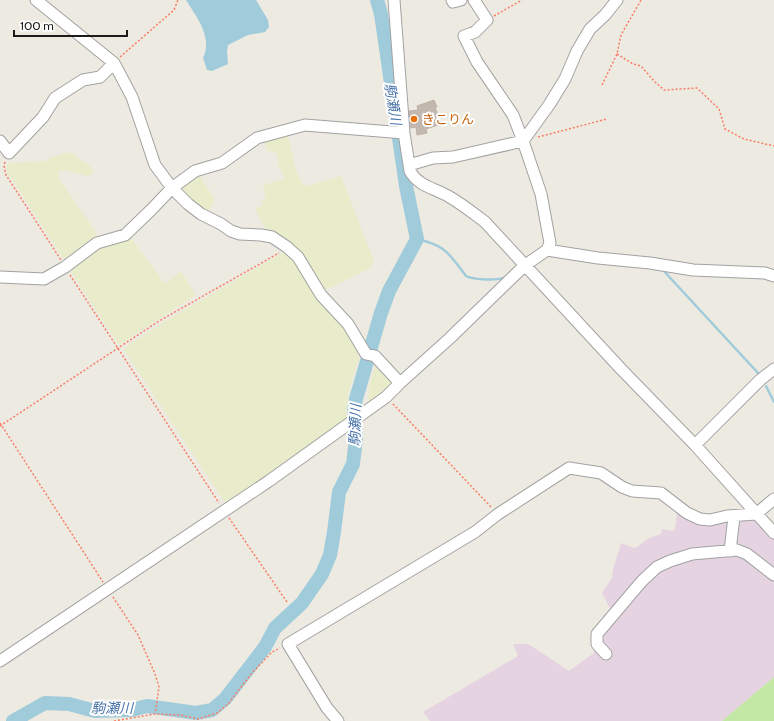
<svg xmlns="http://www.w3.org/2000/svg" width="774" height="721" viewBox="0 0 774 721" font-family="Cabin,'Noto Sans JP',sans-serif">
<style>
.industrial{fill:#e6d3e1}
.farmland{fill:#e8eccb}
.grass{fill:#c3e8a6}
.water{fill:#a0cbdb}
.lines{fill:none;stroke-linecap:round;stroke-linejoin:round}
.stream{stroke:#a0cbdb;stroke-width:2.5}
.river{stroke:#a0cbdb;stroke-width:14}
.building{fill:#c2b8b0;stroke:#bfb1a3}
.minor-casing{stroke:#a2a2a2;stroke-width:13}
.path{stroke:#f97d65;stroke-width:1.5;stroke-dasharray:2 2;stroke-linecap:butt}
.minor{stroke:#fff;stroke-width:11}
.food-dot{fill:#e8710a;stroke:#fff;stroke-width:1.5}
.labels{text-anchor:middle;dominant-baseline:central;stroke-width:4;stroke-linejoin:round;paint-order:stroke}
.food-label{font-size:13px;fill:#c56008;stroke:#fff;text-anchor:start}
.water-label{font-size:14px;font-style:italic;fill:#4974aa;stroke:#fff}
</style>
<rect width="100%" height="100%" fill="#edeae1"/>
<path class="industrial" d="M677 513 691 522 699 525H709L729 521 756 519 774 539V677L722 721H430L423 712 518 656 513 644H525L530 645 569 671 594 653V646L611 610 602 593 612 578 613 570 621 543 634 548 637 547 649 538 661 534 662 529 672 531 675 529Z"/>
<path class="farmland" d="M287 131 296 170 303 185 306 186 341 176 374 261 370 268 328 289 322 290 311 271 263 231 265 228 255 209 263 205 262 201 266 197 263 185 285 179 277 162 279 161 276 153 268 151 262 139Z
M64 153H72L82 161 90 165 94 173 88 176 65 170 59 171V179L94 229 98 238 65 261 7 172 6 167 9 163 47 161 50 158Z
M200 176 208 189 215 199 210 210 206 211 200 208 180 189 181 187 186 183Z
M129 235 165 284 181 271 196 295 122 343 118 344 68 267 104 243Z
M287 250 361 352 348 393 346 420 344 425 226 504 123 349 157 326Z
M376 362 396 381 370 403H368L369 386Z"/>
<path class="grass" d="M774 677V721H722Z"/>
<path class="water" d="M186 0H256L268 20 269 27 265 32 248 35 228 45 227 52 228 64 212 71 207 70 203 58C213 37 197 18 186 0Z"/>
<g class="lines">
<path class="stream" d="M417 239C447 246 448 253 466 276 474 280 498 281 506 277
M662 269 758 373
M766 386 774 402"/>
<path class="river" d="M13 721 45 703 69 704 95 711 132 710 147 706 196 713 212 710 225 699 265 647 275 628 302 603 322 574 330 555 334 532 339 492 353 464 356 439 354 412 356 399 381 313 389 291 417 239 406 186 381 14 377 0"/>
</g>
<path class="building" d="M434 100 437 107H435L441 124 426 129 427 133 417 135 416 127 411 128 409 111 418 110 417 106Z"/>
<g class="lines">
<defs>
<path id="minor" d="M36 0 114 63 132 97 155 165 172 188 188 204 201 214 221 224 231 231 240 234 261 235 272 237 287 247 298 257 321 295 348 324 366 354 375 356 400 383
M394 0 404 133 410 171C418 186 434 188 448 196 462 204 473 213 485 222L621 369 695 445 774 533
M452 0 453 2 461 0
M0 141 9 153 43 117 55 98 83 80 100 77 114 63
M409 165 433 158 453 157 523 141 549 105 565 79 577 51 590 29 605 15 617 0
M547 250 598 258 650 263 693 270 765 273 774 276
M0 277 44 279 65 267 97 243 125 235 151 210 172 188 195 171 222 163 257 138 305 125 404 133
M695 445 760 380 774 369
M730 551 734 517
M606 654 597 644V634L642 581 657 567 670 561 692 554 737 550 747 554 774 575
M0 661 269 481 386 397 400 383 450 338 524 266 547 250 550 243 541 194 523 141 513 115 477 62 464 36 475 32 487 20 474 0
M338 721 327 708 288 644 475 532 498 514 569 468 601 473 622 487 632 491 661 493 687 513 700 519 710 520 727 516 756 514 774 499"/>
</defs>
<use href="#minor" class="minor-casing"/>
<path class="path" d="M494 16 522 0
M617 54 633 64 641 66 655 82 664 90 697 88 719 109 725 129 744 139 774 146
M120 57 174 10 178 0
M602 85 617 54 621 35 641 0
M538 137 607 119
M5 162 4 166 6 175 61 260
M70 275 219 503
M393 404 491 507
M0 423 103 582
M0 426 159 321 279 253
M229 518 287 602
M113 597 138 635 155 674 159 687 155 714
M114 721 155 714 180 715 198 719 217 713 228 704 252 673 272 652 280 648"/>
<use href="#minor" class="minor"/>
</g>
<circle class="food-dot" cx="414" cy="119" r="4"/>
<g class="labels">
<g class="food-label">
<text x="422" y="119">きこりん</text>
</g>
<g class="water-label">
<text transform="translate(393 104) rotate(81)">駒瀬川</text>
<text transform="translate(355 425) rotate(-88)">駒瀬川</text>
<text x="112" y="708">駒瀬川</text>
</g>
</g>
<path d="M14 30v6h113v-6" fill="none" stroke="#1b1b1b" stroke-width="2"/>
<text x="20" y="30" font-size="12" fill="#1b1b1b" stroke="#ffffff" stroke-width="3" paint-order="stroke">100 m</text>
</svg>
